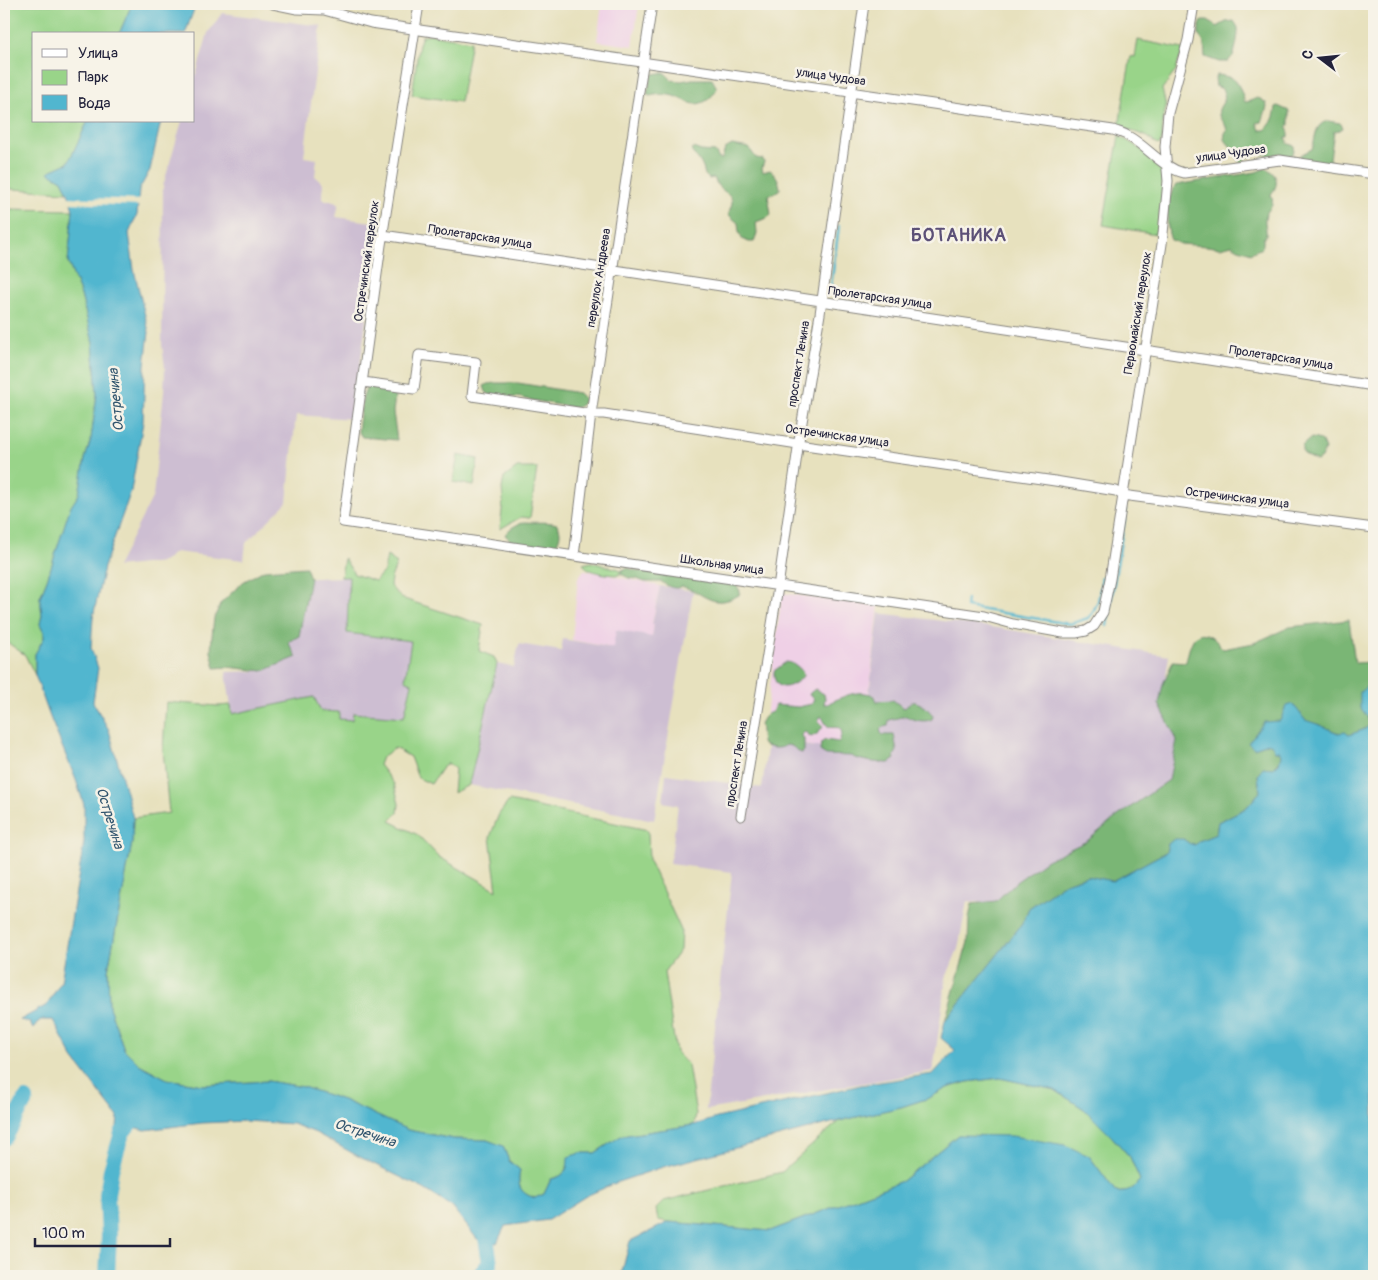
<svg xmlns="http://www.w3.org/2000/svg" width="1378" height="1280" viewBox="0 0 1378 1280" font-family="Pangolin,sans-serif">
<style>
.built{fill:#efd0e6}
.industrial{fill:#cdbed2}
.green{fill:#99d489;stroke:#5e7b62}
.forest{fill:#7ab675;stroke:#4e6c58}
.water{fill:#51b6cf;stroke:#3a6c85}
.pier{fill:#e7e1be}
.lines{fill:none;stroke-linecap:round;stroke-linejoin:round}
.stream{stroke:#51b6cf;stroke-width:2.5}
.river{stroke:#51b6cf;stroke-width:16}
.minor-casing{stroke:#84827c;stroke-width:11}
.minor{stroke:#fff;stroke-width:9}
.labels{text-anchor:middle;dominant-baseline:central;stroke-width:5;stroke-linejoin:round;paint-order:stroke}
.street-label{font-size:12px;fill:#22223b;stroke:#f7f3e8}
.water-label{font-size:14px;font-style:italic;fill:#32566f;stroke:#f7f3e8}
.district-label{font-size:18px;font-weight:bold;letter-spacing:1px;fill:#5c5077;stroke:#f7f3e8}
</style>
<rect width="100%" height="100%" fill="#f7f3e8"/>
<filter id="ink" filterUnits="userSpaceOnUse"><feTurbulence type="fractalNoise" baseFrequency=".02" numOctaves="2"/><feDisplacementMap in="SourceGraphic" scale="10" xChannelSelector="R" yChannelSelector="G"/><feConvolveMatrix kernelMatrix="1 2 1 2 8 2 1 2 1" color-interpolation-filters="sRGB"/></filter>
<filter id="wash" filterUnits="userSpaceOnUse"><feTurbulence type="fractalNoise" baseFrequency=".0096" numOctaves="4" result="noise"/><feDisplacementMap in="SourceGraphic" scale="20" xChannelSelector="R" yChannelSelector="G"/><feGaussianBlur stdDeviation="1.12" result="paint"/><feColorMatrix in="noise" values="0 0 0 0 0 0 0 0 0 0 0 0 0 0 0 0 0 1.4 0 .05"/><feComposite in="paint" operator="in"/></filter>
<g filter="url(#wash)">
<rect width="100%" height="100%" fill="#e7e1be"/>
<path class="built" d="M602 4H639L633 46 597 41Z
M584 570 660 586 652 624 654 625 652 637 613 648 572 640 578 578Z
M782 593 879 606 862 752 763 740Z"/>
<path class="industrial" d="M222 13 321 26 304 157 317 159 315 176 323 183 322 199 339 203 336 217 379 223 353 419 296 415 287 502 246 543 244 560 175 552 163 562 117 567 153 496 164 392 165 368 162 345 163 186 182 121H194V82L208 33Z
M349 577 347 633 411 641 405 680 412 683 404 717 353 713 352 720 338 719V712L280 710 232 714 226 672 263 671 288 642 299 636 310 578Z
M660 586 693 591 654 820 469 785 497 664 514 667 519 644 561 651 563 639 613 648 616 630 652 637 654 625H652Z
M879 613 998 628 1169 656 1162 699 1181 744 1172 783 997 904 967 901 958 949 946 978 933 1071 706 1110 732 872 670 864 678 805 663 802 666 774 762 788 768 741 862 752Z"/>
<path class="green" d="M4 4H132L119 34H34V121H88L68 163 48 172 62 180 68 192 11 189 4 190Z
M429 34 471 41 460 102 412 95 419 44 422 36Z
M1138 40 1183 49 1175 72 1162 89 1166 107 1163 119 1162 140 1159 145 1155 143 1148 137 1119 126 1131 56 1135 57Z
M1119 136C1130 142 1150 154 1158 164 1167 177 1159 218 1156 234L1103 225Z
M4 209 73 210 68 262 81 295 93 342 97 394 91 439 85 459 79 494 70 509 47 580 40 597 42 615 40 624 44 632V638L35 654V675L25 655 4 640Z
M458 455 478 459 474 486 453 482Z
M517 468H537L530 518 521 517 500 529 503 501 502 488 504 478Z
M387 556 397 563 391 578 390 586 401 598 483 625 479 651 494 657 497 664 469 785 453 793 455 769 448 763 441 769 431 784 418 778 410 757 395 748 382 757 379 765 394 784 399 804 398 813 390 821 418 835 439 857 497 890 490 837 499 814 509 801 648 830 649 861 681 930 680 950 664 972 676 1052 688 1065 696 1114 694 1125 621 1136 595 1153H580L568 1166 563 1175 551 1179 544 1194 535 1198C519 1193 517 1185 520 1170L509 1161 503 1146 487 1140 453 1139 408 1130 343 1100 303 1087 268 1081 203 1085 167 1079 139 1064 124 1049 109 1007 108 970 132 843 133 818 169 813 163 750 166 702 218 706 231 705 232 714 314 697 321 711 339 712V719L352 720 353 713 404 717 412 683 405 680 411 641 347 633 349 577H341L344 558 354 574 375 581 384 571Z
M591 562 619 569 621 571 619 575C609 575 589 573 583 564Z
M1000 1078 1055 1090 1084 1109 1112 1137 1130 1157 1140 1180C1133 1190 1128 1193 1116 1192L1089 1156 958 1135 902 1181 770 1231 669 1222 658 1220 656 1209 664 1201 782 1172 839 1121 901 1107 929 1098 947 1088 967 1082Z"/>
<path class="forest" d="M1202 21H1208L1217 27 1226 22 1234 21C1235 23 1237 25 1238 28 1239 32 1235 53 1233 56 1231 58 1229 60 1228 62H1219L1205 57 1204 42 1199 36V28Z
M660 73H665L672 80 681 81 692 79H712L717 88C712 99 700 108 688 102 683 100 679 97 674 96 666 94 657 94 650 96L647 94 650 81 653 74Z
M1217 75C1223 75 1235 78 1237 83 1240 87 1240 91 1243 95L1244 101 1246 102C1257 100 1255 94 1266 103L1267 107 1262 122 1257 123 1260 130H1265C1272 124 1275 116 1276 107L1278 106 1289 111V125L1287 127 1289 133V137H1286V138L1288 141 1287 143 1294 146C1295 150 1293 154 1289 157L1279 153 1272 156 1258 153 1250 157 1247 156 1242 163 1239 162C1238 159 1237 156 1236 154 1232 145 1219 140 1227 130 1225 121 1220 121 1219 115 1216 105 1231 101 1221 88L1216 87 1215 78Z
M1328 121 1340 123 1342 125 1343 128 1339 130 1334 131 1330 159 1331 164 1300 160V155L1312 149C1316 138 1314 124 1328 121Z
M732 145 749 148 756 158 763 159 764 162 762 168 763 172 770 170C777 175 779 181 780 189L775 193 768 195 771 215 767 218 756 222 757 233 754 242H749L742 239 739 232 738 223 729 215C729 210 731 207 732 203 733 194 723 192 718 186 717 185 715 180 714 178L709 179 705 175C704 170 702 164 698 159 695 155 693 155 691 150L693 148 701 151 715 152 719 159H722L725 149Z
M1266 168C1277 174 1280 184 1271 194 1276 209 1267 207 1265 218 1264 223 1267 229 1266 235L1263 239C1264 251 1259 248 1251 253 1244 250 1238 250 1232 245L1220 248 1207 246 1180 244 1171 240C1165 226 1166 197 1176 185L1256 172Z
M496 383H518L579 393 584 398 582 404 576 408 525 399C512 394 509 402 497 394L490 395 486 392 484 386 488 384Z
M367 386 379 387 395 396 393 412 397 440 362 437 358 431 362 400Z
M1311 438 1321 440 1325 449 1321 458 1317 461 1306 456 1302 451V446Z
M525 522C536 523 546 521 557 524 562 532 560 537 556 545 542 549 524 544 510 540L505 535C509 528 517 524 525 522Z
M306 567 310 578 299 636 288 642 297 657 263 671 227 667 215 668 211 651 212 636 214 618 221 603 243 582 264 570Z
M627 568 642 572 646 570 659 575 671 573 680 577C685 576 704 578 709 580 716 581 719 583 725 581L737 586 740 591 739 595C713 610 706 594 684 587 679 585 681 588 676 588 671 588 665 585 662 582H645L637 579 629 578 621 574 622 570Z
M1349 620 1355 663 1374 662V681L1369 684 1360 707 1367 716 1370 725C1350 741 1341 734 1320 725 1316 723 1309 723 1305 720 1300 717 1297 709 1293 704L1281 721 1254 748 1268 743 1272 745 1275 751H1279L1282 755C1277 768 1270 770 1258 775L1260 792 1246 808 1218 822 1216 834 1199 841 1195 845 1190 844 1183 839 1168 844 1166 852 1112 881 1087 876 1065 883 1029 908 1022 924 945 1021 968 942 969 918 972 904 996 901 1016 882 1047 860 1087 841 1118 816 1169 780 1177 740 1159 704 1163 684 1173 661 1186 662C1189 649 1193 624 1212 637 1216 640 1220 646 1223 649L1254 643 1290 627Z
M786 662C795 663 801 668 804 675 794 688 773 695 774 671Z
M815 689 824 694 825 698 824 704H828L831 702C845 696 857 689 873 695L876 701 893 700 902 707 905 708C907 706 909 703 912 702 918 700 931 711 933 716L932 719C926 723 912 720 906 716L889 720 888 726 882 727 880 730 882 735H894L897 751 894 756 895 759 889 763C880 763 859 761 851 756L826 755 820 751 821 743 825 740 839 742 842 733 840 728C837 727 832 728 829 727 825 725 824 719 821 716L818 721 823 727 817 734 811 737 805 732 801 735 804 739V751L802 753 799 752C793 748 795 746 786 745 780 750 770 748 763 745 760 739 762 731 760 724 763 718 765 714 772 712L775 705 798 707 812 704 814 699 809 695 810 693Z"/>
<path class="water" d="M132 4H196L185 34H119Z
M88 121H161L150 170 139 190 137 215 129 233 134 270 149 332 145 365 143 422 131 491 104 567 93 617 91 648 98 668 93 702 109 730 133 818 132 843 108 970 109 1007 124 1049 139 1064 167 1079 203 1085 268 1081 303 1087 343 1100 408 1130 453 1139 487 1140 503 1146 509 1161 520 1170C517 1185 519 1193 535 1198L544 1194 551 1179C565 1176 568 1171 568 1157L580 1153H595L621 1136 694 1125 717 1118 861 1085 933 1074 955 1050 941 1038 945 1021 1022 924 1029 908 1065 883 1087 876 1112 881 1166 852 1168 844 1174 839H1183L1190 844 1195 845 1199 841 1216 834 1218 822 1246 808 1260 792 1258 775 1263 767 1273 768 1279 763 1281 755 1279 751H1275L1272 745 1268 743 1254 748 1248 743 1264 722 1280 721 1286 706 1293 704 1305 720 1317 724 1338 733 1345 732 1349 735 1365 729 1370 725 1367 716 1360 707V692L1374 681V1276H621L630 1241 669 1222 770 1231 902 1181 958 1135 1012 1136 1065 1145 1089 1156 1116 1192C1130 1193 1132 1190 1140 1180L1130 1157 1112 1137 1084 1109 1055 1090 1000 1078 967 1082 947 1088 929 1098 901 1107 839 1121 663 1167 618 1182 586 1196 548 1220 505 1226 497 1243 477 1239 452 1207 424 1189 354 1154 316 1133 293 1124 246 1121 202 1123 145 1130 133 1127 123 1141H117L116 1136 118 1117 73 1058 53 1020H40L33 1029 30 1023 20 1020 47 1005 61 982 84 842V805L76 780 50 717 35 675V654L44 638V632L40 624 42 615 40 597 47 580 70 508 79 494 85 459 91 439 97 394 93 342 81 295 68 262 73 210 68 192 62 180 48 172 68 163Z"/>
<path class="pier" d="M67 197 140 200V206L69 203Z"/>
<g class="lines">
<path class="stream" d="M830 294 839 226
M967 599 966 607 1070 624 1088 618 1092 614 1098 601 1102 577
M1107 626 1126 510
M490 1263 495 1276"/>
<path class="river" d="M4 1138 6 1136 26 1099
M477 1224 485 1232 490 1263 479 1276
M107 1276 109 1236 107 1195 111 1170 122 1133 130 1123"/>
</g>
</g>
<g filter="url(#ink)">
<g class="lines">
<defs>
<path id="minor" d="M273 4 297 9 324 10 371 23 1113 130C1118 132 1124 133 1128 136 1148 147 1161 167 1184 173L1280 160 1374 174
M419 4 381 245 343 522 984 616 1013 624 1063 633H1076L1086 631 1094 626 1103 612 1110 579 1162 244 1168 181 1165 147 1168 113 1188 40 1194 4
M383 235 1145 350 1374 386
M363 382 414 389 419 355 476 362 472 396 591 414H604L798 444 1055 481 1116 491 1122 495 1374 528
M574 556 591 414 652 4
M741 816 778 587 800 434 820 314 864 4"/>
</defs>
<use href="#minor" class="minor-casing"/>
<use href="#minor" class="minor"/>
</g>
</g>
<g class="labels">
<g class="street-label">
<text transform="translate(831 77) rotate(8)">улица Чудова</text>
<text transform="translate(1231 154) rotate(-8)">улица Чудова</text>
<text transform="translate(480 237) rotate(9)">Пролетарская улица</text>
<text transform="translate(367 261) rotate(-82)">Остречинский переулок</text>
<text transform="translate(599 278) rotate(-81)">переулок Андреева</text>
<text transform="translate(880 298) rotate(8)">Пролетарская улица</text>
<text transform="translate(1138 313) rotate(-81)">Первомайский переулок</text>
<text transform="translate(1281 358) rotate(9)">Пролетарская улица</text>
<text transform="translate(799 364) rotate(-81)">проспект Ленина</text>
<text transform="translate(837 436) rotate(8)">Остречинская улица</text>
<text transform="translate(1237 498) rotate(7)">Остречинская улица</text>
<text transform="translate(722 565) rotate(8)">Школьная улица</text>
<text transform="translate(737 764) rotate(-81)">проспект Ленина</text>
</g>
<g class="water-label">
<text transform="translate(116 400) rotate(-95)">Остречина</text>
<text transform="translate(110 818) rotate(73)">Остречина</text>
<text transform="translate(365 1133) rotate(18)">Остречина</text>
</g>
<g class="district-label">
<text x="959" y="235">БОТАНИКА</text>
</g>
</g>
<rect width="1378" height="1280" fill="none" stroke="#f7f3e8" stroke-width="20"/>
<rect x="32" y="32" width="162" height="90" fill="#f7f3e8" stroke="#a29fa3"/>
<rect x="42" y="49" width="25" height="8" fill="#ffffff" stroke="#a29fa3"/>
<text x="78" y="58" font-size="15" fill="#22223b">Улица</text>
<rect x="42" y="70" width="25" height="15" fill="#99d489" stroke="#a29fa3"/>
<text x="78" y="82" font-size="15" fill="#22223b">Парк</text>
<rect x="42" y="95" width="25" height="15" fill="#51b6cf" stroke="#a29fa3"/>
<text x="78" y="108" font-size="15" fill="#22223b">Вода</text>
<g transform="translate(1320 58) rotate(286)" stroke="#f7f3e8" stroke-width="4" paint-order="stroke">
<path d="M0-4L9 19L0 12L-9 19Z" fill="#22223b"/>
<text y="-8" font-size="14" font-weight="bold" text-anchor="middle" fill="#22223b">С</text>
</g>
<path d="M35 1238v8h135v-8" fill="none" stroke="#22223b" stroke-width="2.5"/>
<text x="42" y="1238" font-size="15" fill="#22223b" stroke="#f7f3e8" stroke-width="4" paint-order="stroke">100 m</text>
</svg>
